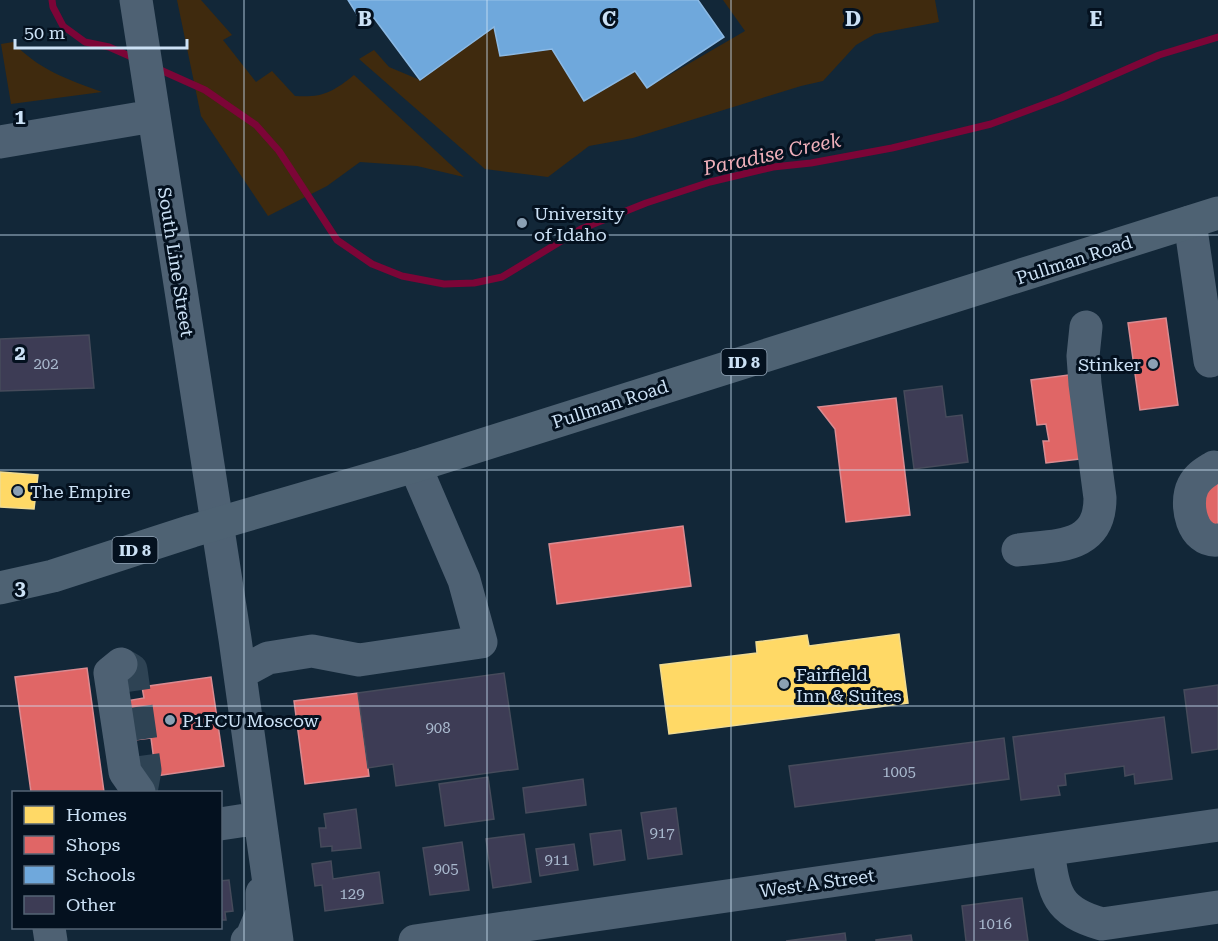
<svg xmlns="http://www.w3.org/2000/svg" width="1218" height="941" viewBox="0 0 1218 941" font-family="'Roboto Serif',serif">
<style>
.green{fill:#3f2a0e}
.homes{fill:#ffd966;stroke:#f0db91;stroke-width:1.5}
.shops{fill:#e06666;stroke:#da8b91;stroke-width:1.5}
.schools{fill:#6fa8dc;stroke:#8bb9e4;stroke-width:1.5}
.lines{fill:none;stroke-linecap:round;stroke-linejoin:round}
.stream{stroke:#7c0537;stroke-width:7}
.building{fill:#3d3c55;stroke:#464b5b;stroke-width:1.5}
.minor-tunnel{stroke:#2e4354;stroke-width:33;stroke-dasharray:33 16;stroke-linecap:butt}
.minor{stroke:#4e6173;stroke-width:33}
.major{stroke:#4e6273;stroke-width:33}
.grid{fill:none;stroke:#cce1f5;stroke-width:1.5;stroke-opacity:0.55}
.poi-dot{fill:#8ba0b3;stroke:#04111f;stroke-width:2}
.labels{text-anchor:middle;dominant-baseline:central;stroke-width:6;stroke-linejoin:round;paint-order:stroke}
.number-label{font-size:15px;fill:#a8b8cd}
.shield{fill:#04111f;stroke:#90a3b5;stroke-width:1.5}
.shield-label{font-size:16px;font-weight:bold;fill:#cce1f5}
.poi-label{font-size:18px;fill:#cce1f5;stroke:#04111f;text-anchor:start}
.street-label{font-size:18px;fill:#cce1f5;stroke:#04111f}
.water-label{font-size:20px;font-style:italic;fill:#efafba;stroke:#04111f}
.grid-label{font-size:20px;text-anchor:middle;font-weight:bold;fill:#cce1f5;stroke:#04111f;stroke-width:6;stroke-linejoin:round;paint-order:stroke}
</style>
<rect width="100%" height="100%" fill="#122738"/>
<path class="green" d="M177 0H201L232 35 223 40 256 82 272 71 295 96C322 98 333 92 354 75L464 177 417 166 360 162 327 186 268 216 201 116Z
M723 0H935L939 22 875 34 856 45 823 81 801 86 633 138 589 146 548 177 485 169 359 59 374 50 389 67 420 80 494 27 501 56 552 49 584 101 635 71 647 88 745 31Z
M13 42C37 69 69 80 102 92L11 104 1 44Z"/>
<path class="homes" d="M0 472 38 475 34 509 0 507Z
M899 634 908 703 669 734 660 665 757 653 756 642 807 635 809 646Z"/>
<path class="shops" d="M1166 318 1178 405 1140 410 1128 323Z
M1076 374 1088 458 1046 463 1043 441H1049L1046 424 1037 425 1031 380Z
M896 398 910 515 846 522 835 429 818 407Z
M1218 479V526L1207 528 1200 482Z
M683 526 691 586 557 604 549 544Z
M87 668 104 792H31L15 677Z
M211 677 224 766 156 776 151 738 126 741 120 702 144 698 142 687Z
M358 693 369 776 305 784 294 701Z"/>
<path class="schools" d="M348 0H698L724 37 647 88 635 71 584 101 552 49 500 56 494 27 420 80 374 18 363 24Z"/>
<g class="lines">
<path class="stream" d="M52 0 53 7 63 26 85 42 109 47 134 58
M156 68 205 90 256 125 279 151 337 240 372 264 402 276 444 284 474 283 502 277 581 229 646 203 710 182 773 167 811 163 892 148 991 124 1061 98 1159 55 1218 37"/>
</g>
<path class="building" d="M89 335 94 388 0 391V339Z
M942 386 946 417 962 415 968 462 914 469 904 391Z
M504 673 518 769 396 786 393 764 368 768 358 693Z
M1218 685V749L1192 753 1184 690Z
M1164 717 1172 779 1135 784 1134 774 1125 776 1124 766 1065 774 1066 785 1058 786 1060 795 1021 800 1013 737Z
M1004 738 1009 779 795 807 789 766Z
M488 777 494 819 445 826 439 784Z
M583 779 586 805 526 813 523 788Z
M676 808 682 854 648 859 641 813Z
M356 809 361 848 332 851V846L321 847 319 828H326L324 814Z
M621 830 625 860 594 865 590 834Z
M524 834 531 882 493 888 486 839Z
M462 842 469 890 430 895 423 848Z
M574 844 578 870 540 876 536 849Z
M331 861 333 879 379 872 383 903 325 911 322 885 315 886 312 864Z
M229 880 233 911 225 912 226 920H220V881Z
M1022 898 1028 941H966L962 906Z
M845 933 846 941H786Z
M911 935 912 941H876V940Z"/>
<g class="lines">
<path class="minor-tunnel" d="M121 664 131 670 145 770 141 792"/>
<path class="minor" d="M136 0 235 639 277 941
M0 142 153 116
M1190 222 1210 361
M1214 467C1206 472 1198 476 1193 486 1184 504 1192 543 1218 540
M1018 550C1057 545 1100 549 1100 498L1085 384 1083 356 1086 327
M121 664 110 673 125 772 139 792
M240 673 268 658 312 651 359 660 481 642 464 580 415 466
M220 824 259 818
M1048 850C1054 893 1056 911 1102 924L1218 907
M49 928 51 941
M247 941 251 939 262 913V893
M415 941 1218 825"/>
<path class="major" d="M0 588 53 576 192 531 415 466 1218 213"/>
</g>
<path class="grid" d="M244 0V941M487 0V941M731 0V941M974 0V941M0 235H1218M0 470H1218M0 706H1218"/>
<g class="poi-dot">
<circle cx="522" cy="223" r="6"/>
<circle cx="1153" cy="364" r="6"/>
<circle cx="18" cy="491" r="6"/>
<circle cx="784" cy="684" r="6"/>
<circle cx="170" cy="720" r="6"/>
</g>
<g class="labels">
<g class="number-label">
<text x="46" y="364">202</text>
<text x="438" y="728">908</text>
<text x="899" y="772">1005</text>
<text x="662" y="833">917</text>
<text x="557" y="860">911</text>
<text x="446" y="869">905</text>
<text x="352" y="894">129</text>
<text x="995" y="924">1016</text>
</g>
<g class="shield">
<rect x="721.5" y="349" width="45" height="26" rx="4.5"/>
<rect x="112.5" y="537" width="45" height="26" rx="4.5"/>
</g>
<g class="shield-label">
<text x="744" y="362">ID 8</text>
<text x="135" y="550">ID 8</text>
</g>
<g class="poi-label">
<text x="534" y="213">University<tspan x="534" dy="21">of Idaho</tspan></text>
<text x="1141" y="364" text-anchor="end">Stinker</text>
<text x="30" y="491">The Empire</text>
<text x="796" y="674">Fairfield<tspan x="796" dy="21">Inn &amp; Suites</tspan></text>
<text x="182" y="720">P1FCU Moscow</text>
</g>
<g class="street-label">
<text transform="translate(1074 260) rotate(-18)">Pullman Road</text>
<text transform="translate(176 262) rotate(81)">South Line Street</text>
<text transform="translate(610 404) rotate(-18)">Pullman Road</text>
<text transform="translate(817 883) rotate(-8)">West A Street</text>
</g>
<g class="water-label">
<text transform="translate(772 154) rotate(-12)">Paradise Creek</text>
</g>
</g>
<g class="grid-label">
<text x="365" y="26">B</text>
<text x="609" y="26">C</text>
<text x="853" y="26">D</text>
<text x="1096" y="26">E</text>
<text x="20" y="124">1</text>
<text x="20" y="360">2</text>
<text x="20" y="595">3</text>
</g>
<rect x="12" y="791" width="210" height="138" fill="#04111f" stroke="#546475" stroke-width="1.5"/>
<rect x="24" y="806" width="30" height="18" fill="#ffd966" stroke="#546475" stroke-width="1.5"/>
<text x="66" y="821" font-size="18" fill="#cce1f5">Homes</text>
<rect x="24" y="836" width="30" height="18" fill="#e06666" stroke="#546475" stroke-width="1.5"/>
<text x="66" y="851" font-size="18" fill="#cce1f5">Shops</text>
<rect x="24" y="866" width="30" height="18" fill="#6fa8dc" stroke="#546475" stroke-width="1.5"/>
<text x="66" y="881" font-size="18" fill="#cce1f5">Schools</text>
<rect x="24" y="896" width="30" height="18" fill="#3d3c55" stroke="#546475" stroke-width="1.5"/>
<text x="66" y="911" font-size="18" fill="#cce1f5">Other</text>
<path d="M15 39v9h172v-9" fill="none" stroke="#cce1f5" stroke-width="3"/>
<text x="24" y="39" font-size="18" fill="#cce1f5" stroke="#04111f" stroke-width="4.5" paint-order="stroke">50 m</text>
</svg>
